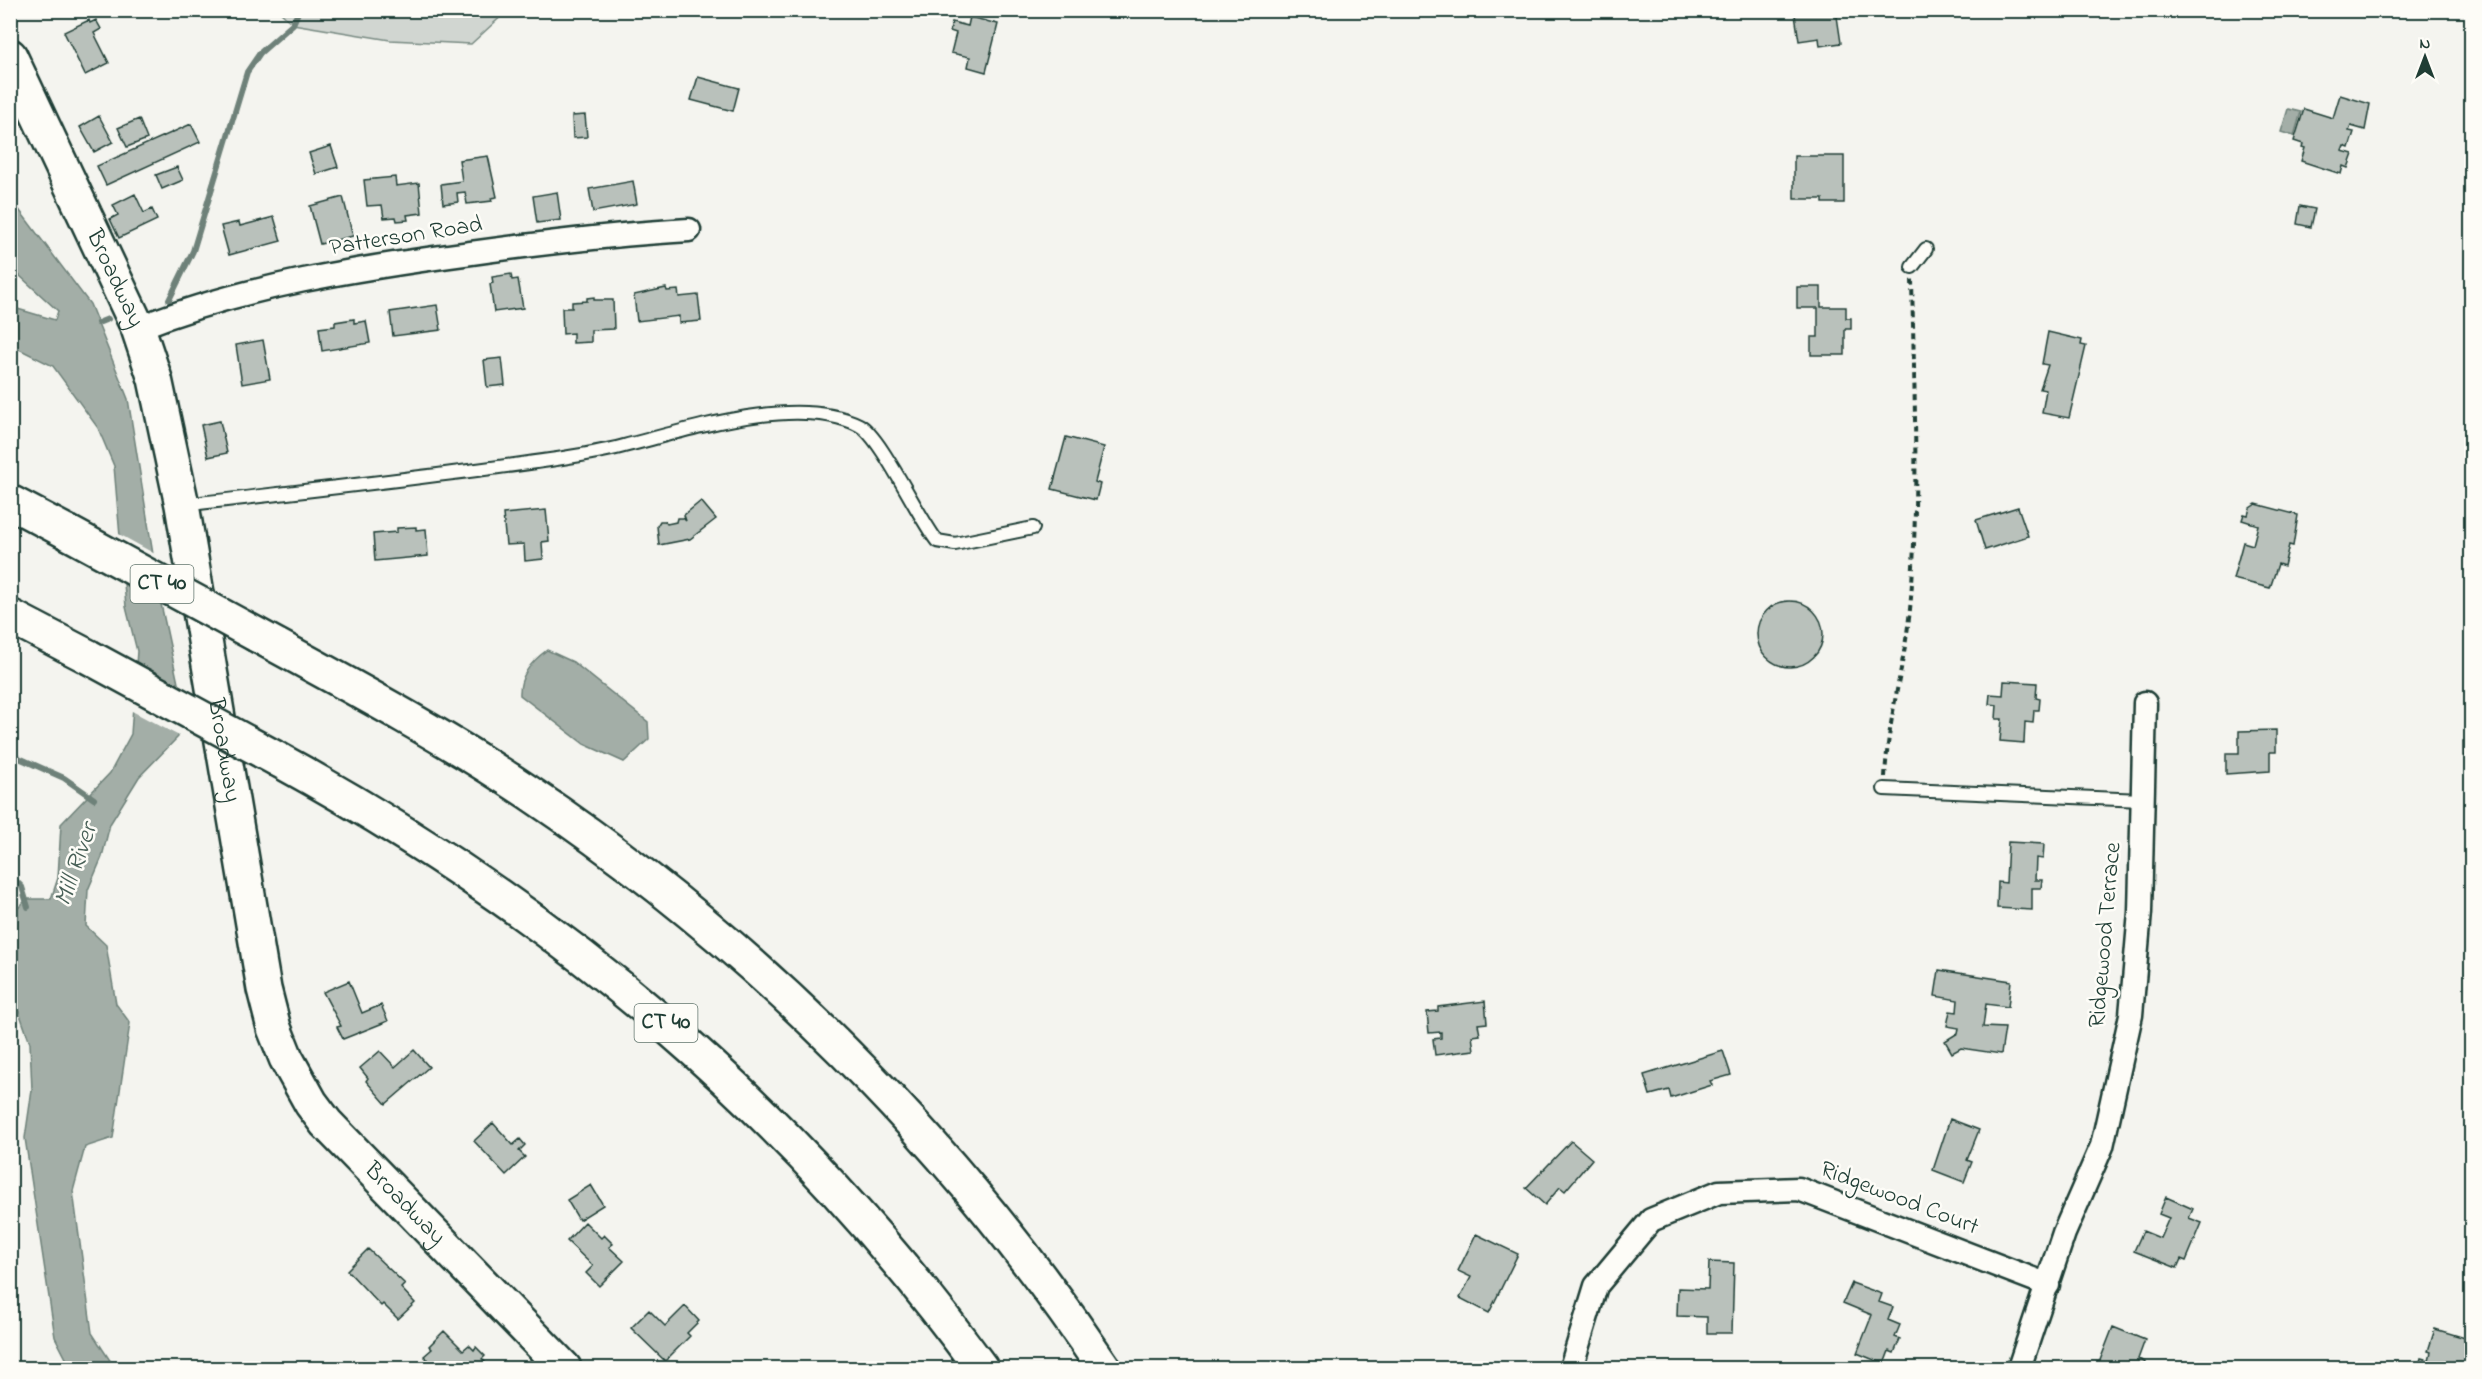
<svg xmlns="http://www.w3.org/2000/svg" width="2482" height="1379" viewBox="0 0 2482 1379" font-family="'Indie Flower',sans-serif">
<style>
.green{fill:#d1d6d1;stroke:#788a82;stroke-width:1.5}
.water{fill:#a3aea7;stroke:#6e8179;stroke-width:1.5}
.pier{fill:#f4f4ef}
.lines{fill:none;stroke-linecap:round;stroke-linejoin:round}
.stream{stroke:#6e8179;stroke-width:6}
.building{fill:#b9c1bb;stroke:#1f3d34;stroke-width:1.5}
.service-casing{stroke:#1f3d34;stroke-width:16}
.minor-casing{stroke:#1f3d34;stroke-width:27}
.secondary-casing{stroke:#1f3d34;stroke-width:38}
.motorway-casing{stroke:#1f3d34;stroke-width:38}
.path{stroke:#1f3d34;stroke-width:4;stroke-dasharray:6 4.5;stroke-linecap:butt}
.service{stroke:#fdfcf7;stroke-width:12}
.minor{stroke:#fdfcf7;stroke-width:22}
.secondary{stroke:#fdfcf7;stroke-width:33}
.motorway{stroke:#fdfcf7;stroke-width:33}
.motorway-bridge-casing{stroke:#1f3d34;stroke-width:38;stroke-linecap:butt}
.motorway-bridge{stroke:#fdfcf7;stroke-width:33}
.labels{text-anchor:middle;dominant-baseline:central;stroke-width:5;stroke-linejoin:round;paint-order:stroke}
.shield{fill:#fdfcf7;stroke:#62766e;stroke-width:1.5}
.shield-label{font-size:22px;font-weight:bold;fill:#1f3d34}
.street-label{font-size:24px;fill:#1f3d34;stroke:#fdfcf7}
.water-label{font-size:26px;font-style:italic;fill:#475f56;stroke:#fdfcf7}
</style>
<rect width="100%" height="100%" fill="#f4f4ef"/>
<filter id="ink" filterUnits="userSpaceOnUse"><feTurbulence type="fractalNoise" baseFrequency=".0167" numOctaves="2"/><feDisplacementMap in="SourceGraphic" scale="12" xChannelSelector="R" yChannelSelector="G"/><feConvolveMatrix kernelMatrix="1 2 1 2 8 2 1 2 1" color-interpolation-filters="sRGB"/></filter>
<g filter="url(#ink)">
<path class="green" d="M279 11H507L471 44 390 40 293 24Z"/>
<path class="water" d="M2288 109 2301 112 2294 136 2281 132Z
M11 199 90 304 128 399 161 604 179 688 178 737 139 777 110 824 102 857 88 890 86 926 106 945 116 1004 130 1023 113 1138 85 1147 73 1191 92 1333 115 1368H71L55 1337 25 1138 32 1090 30 1043 11 989V915L27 899H51L58 878 61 824 110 773 131 734 137 651 126 607 114 466 98 428 53 366 11 345V307L55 320 58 311 19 275 11 263Z
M547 650 573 662 648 722 649 739 624 762 584 744 520 695C519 675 532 661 547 650Z"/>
<path class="pier" d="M117 533 157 555 164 605 121 581Z
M133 662 182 689 181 737 130 710Z"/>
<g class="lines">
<path class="stream" d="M169 300 193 251 247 72 260 53 293 24 299 10
M98 323 108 319
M10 754 64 778 94 799
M10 875 22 887 28 907"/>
</g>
<path class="building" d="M1815 10H1836L1841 43 1820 46 1819 38 1799 41 1795 15Z
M970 17 998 24 986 72 968 67 970 57 951 53 956 33 950 31 952 22 968 26Z
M89 20 90 23 96 20 101 29 94 33 109 63 85 75 64 32Z
M698 77 739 88 733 111 691 100Z
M2340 95 2370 104 2365 130 2351 126 2349 131 2354 132 2349 148 2344 146 2342 151 2353 154 2348 168 2343 166 2341 174 2301 161 2305 148 2302 147 2303 144 2294 141 2304 109 2333 118Z
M585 115 587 137 573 138 572 116Z
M99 116 113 142 94 152 80 127Z
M139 119 147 139 127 147 118 128Z
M191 124 200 142 106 185 97 166Z
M331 146 338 167 316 174 309 153Z
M488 156 497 197 491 198 492 201 467 204 465 192 457 193 458 202 443 204 441 184 462 181 459 160Z
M1794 156H1844V203H1823V199H1794Z
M177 167 183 180 162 189 156 175Z
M395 177 396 186 419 183 422 213 407 215 408 220 397 221 396 217 384 218 382 205 367 206 364 180Z
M633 181 637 204 593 212 589 189Z
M557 192 561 220 537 223 533 196Z
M135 194 144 213 152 209 157 220 119 238 110 219 118 215 113 205Z
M343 197 353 236 320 244 310 206Z
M2300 206 2315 209 2311 227 2297 224Z
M274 217 281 241 229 255 221 226 239 222 240 226Z
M511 274 512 280 518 279 523 308 494 312 490 284 493 283 492 277Z
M1797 287H1821V307H1846V318H1851V329H1845V355H1811V337H1818V308H1797Z
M666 288 667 291 678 290 679 297 698 295 701 321 679 323V316L637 321 634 295Z
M594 297V300H613L614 329 591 330V342L573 343V333L563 334 562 308H572V302L587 301V298Z
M437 305 441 330 393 336 390 312Z
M354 319V323L366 321 370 343 322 351 319 328 335 326V322Z
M2048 332 2082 340 2081 345 2086 346 2069 418 2042 413 2046 390 2040 389 2048 365 2042 364Z
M263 340 270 379 242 384 236 345Z
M502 358 505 385 487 387 484 360Z
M220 421 227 453 208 457 201 425Z
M1066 437 1104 447 1095 482 1100 484 1096 500 1052 489Z
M701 501 716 519 690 539 659 545 657 526 660 521H665L667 524 676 522 677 518H683L686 521 684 515Z
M2256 504 2298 515 2293 546 2289 545 2284 566 2278 564 2270 588 2233 579 2243 542 2253 545 2258 525 2242 520 2244 514 2248 515 2250 508Z
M2018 507 2028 536 1985 550 1976 520Z
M546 510 549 541 542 542 543 559 525 561 524 544 506 545 503 514Z
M416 527V530L426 529 428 556 375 561 373 534 397 532V528Z
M1757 634a33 33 0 1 1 66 0a33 33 0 1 1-66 0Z
M2004 681 2037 683 2036 698 2040 699 2039 710H2034L2033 723 2025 722 2024 743 2000 741 2002 719H1996L1997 705 1989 704 1990 694 2003 695Z
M2276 730V752H2270V771L2226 774V753H2239V731Z
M2463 741H2472V756H2463Z
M2008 842 2044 844 2043 859 2036 858 2035 880H2042L2041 888H2032V910L1997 908 1998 882 2006 883Z
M1939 970 2011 981 2008 1007 1986 1004 1983 1027 2005 1028 2001 1054 1961 1048 1952 1053 1945 1041 1958 1033 1959 1028 1947 1026 1950 1011 1957 1012 1958 1000 1935 996Z
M349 981 362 1013 381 1005 388 1021 343 1039 337 1027 341 1026 323 992Z
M1485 1001 1487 1023 1478 1024 1480 1035 1472 1036 1474 1050 1435 1055 1433 1039 1441 1038V1032L1429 1033 1427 1012 1438 1011V1007Z
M414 1050 429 1067 386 1104 366 1081 368 1078 360 1068 380 1051 395 1067Z
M1723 1051 1731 1075 1710 1081 1712 1085 1671 1098 1669 1090 1650 1095 1644 1075Z
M1950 1119 1979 1130 1967 1160 1972 1162 1964 1182 1933 1170Z
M493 1123 513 1145 520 1139 525 1145 519 1151 525 1157 506 1175 474 1141Z
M1571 1141 1592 1159 1565 1191 1560 1187 1545 1205 1526 1188Z
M591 1185 603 1205 579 1220 567 1200Z
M2166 1197 2193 1209 2189 1218 2202 1223 2186 1261 2181 1259 2177 1268 2134 1251 2143 1231 2160 1238 2169 1218 2159 1214Z
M585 1222 601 1238 604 1235 613 1244 609 1247 624 1261 599 1286 586 1273 593 1266 567 1241Z
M1476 1234 1518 1254 1489 1313 1460 1298 1471 1277 1458 1271Z
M368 1249 405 1284 401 1288 415 1303 398 1319 383 1304 381 1306 347 1270Z
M1709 1262 1734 1263 1732 1333H1707V1317L1677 1316 1678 1288 1708 1289Z
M1852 1283 1882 1294 1879 1302 1893 1307 1888 1320 1900 1325 1895 1337 1900 1339 1894 1353 1889 1351 1884 1364 1857 1353 1872 1315 1843 1303Z
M685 1306 699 1321 687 1333 690 1336 665 1361 631 1328 649 1310 665 1326Z
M2113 1327 2145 1340 2138 1359 2145 1362 2143 1368H2092H2097Z
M2435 1329 2472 1340 2470 1364 2464 1363 2462 1368H2418L2421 1358 2429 1360 2431 1352 2428 1351Z
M444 1331 463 1350 469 1345 474 1350 476 1347 485 1356 482 1359 491 1368H450L443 1361 436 1368 424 1356 432 1349 429 1346Z"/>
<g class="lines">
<defs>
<path id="service" d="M1912 267 1926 249
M183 505C303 491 424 478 543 461 570 457 598 453 624 446 688 430 796 394 859 425 880 435 918 517 937 541L955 544 1033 528
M1884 789 2142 800"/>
<path id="minor" d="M138 328C244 286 359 268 471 253 544 243 616 234 689 230
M1571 1368 1596 1286 1651 1220 1719 1192 1799 1189 2048 1285
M2019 1368 2064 1233 2102 1146 2131 1015 2140 912 2145 703"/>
<g id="secondary">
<path id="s1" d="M10 56 138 328 155 379 182 505 264 989 274 1028 286 1058 311 1103 326 1123 564 1368"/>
</g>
<path id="motorway" d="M10 502 67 532
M10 616 89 657
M257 635C349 685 441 734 528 792 755 944 952 1141 1104 1368
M279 760C562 915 790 1107 981 1368"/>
</defs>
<use href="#service" class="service-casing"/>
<use href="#minor" class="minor-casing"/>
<use href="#secondary" class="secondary-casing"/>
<use href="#motorway" class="motorway-casing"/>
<path class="path" d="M1885 777C1888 716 1907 657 1911 597 1919 491 1914 386 1912 279"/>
<use href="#service" class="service"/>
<use href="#minor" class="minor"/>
<use href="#secondary" class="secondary"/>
<use href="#motorway" class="motorway"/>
<defs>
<path id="motorway-bridge" d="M67 532 257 635
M89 657 279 760"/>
</defs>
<use href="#motorway-bridge" class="motorway-bridge-casing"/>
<use href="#motorway-bridge" class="motorway-bridge"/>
</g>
</g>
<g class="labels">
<g class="shield">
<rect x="130.5" y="565" width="63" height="38" rx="4.5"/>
<rect x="634.5" y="1004" width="63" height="38" rx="4.5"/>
</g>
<g class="shield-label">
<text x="162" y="584">CT 40</text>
<text x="666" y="1023">CT 40</text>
</g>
<g class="street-label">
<text transform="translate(406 237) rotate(-9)">Patterson Road</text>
<text stroke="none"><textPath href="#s1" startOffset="246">Broadway</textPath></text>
<text stroke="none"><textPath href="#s1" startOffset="732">Broadway</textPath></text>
<text transform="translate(2106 935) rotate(-85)">Ridgewood Terrace</text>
<text transform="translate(1899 1199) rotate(21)">Ridgewood Court</text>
<text stroke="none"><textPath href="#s1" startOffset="1236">Broadway</textPath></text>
</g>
<g class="water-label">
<text transform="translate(77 865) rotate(-71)">Mill River</text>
</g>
</g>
<rect width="2482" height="1379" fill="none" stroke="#fdfcf7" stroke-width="36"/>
<rect x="18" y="18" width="2446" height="1343" fill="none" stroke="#1f3d34" stroke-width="2" filter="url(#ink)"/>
<g transform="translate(2425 57)" stroke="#fdfcf7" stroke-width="4.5" paint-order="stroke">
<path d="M0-4.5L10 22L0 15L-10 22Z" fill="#1f3d34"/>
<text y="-9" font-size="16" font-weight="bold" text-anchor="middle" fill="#1f3d34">N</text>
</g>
</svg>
